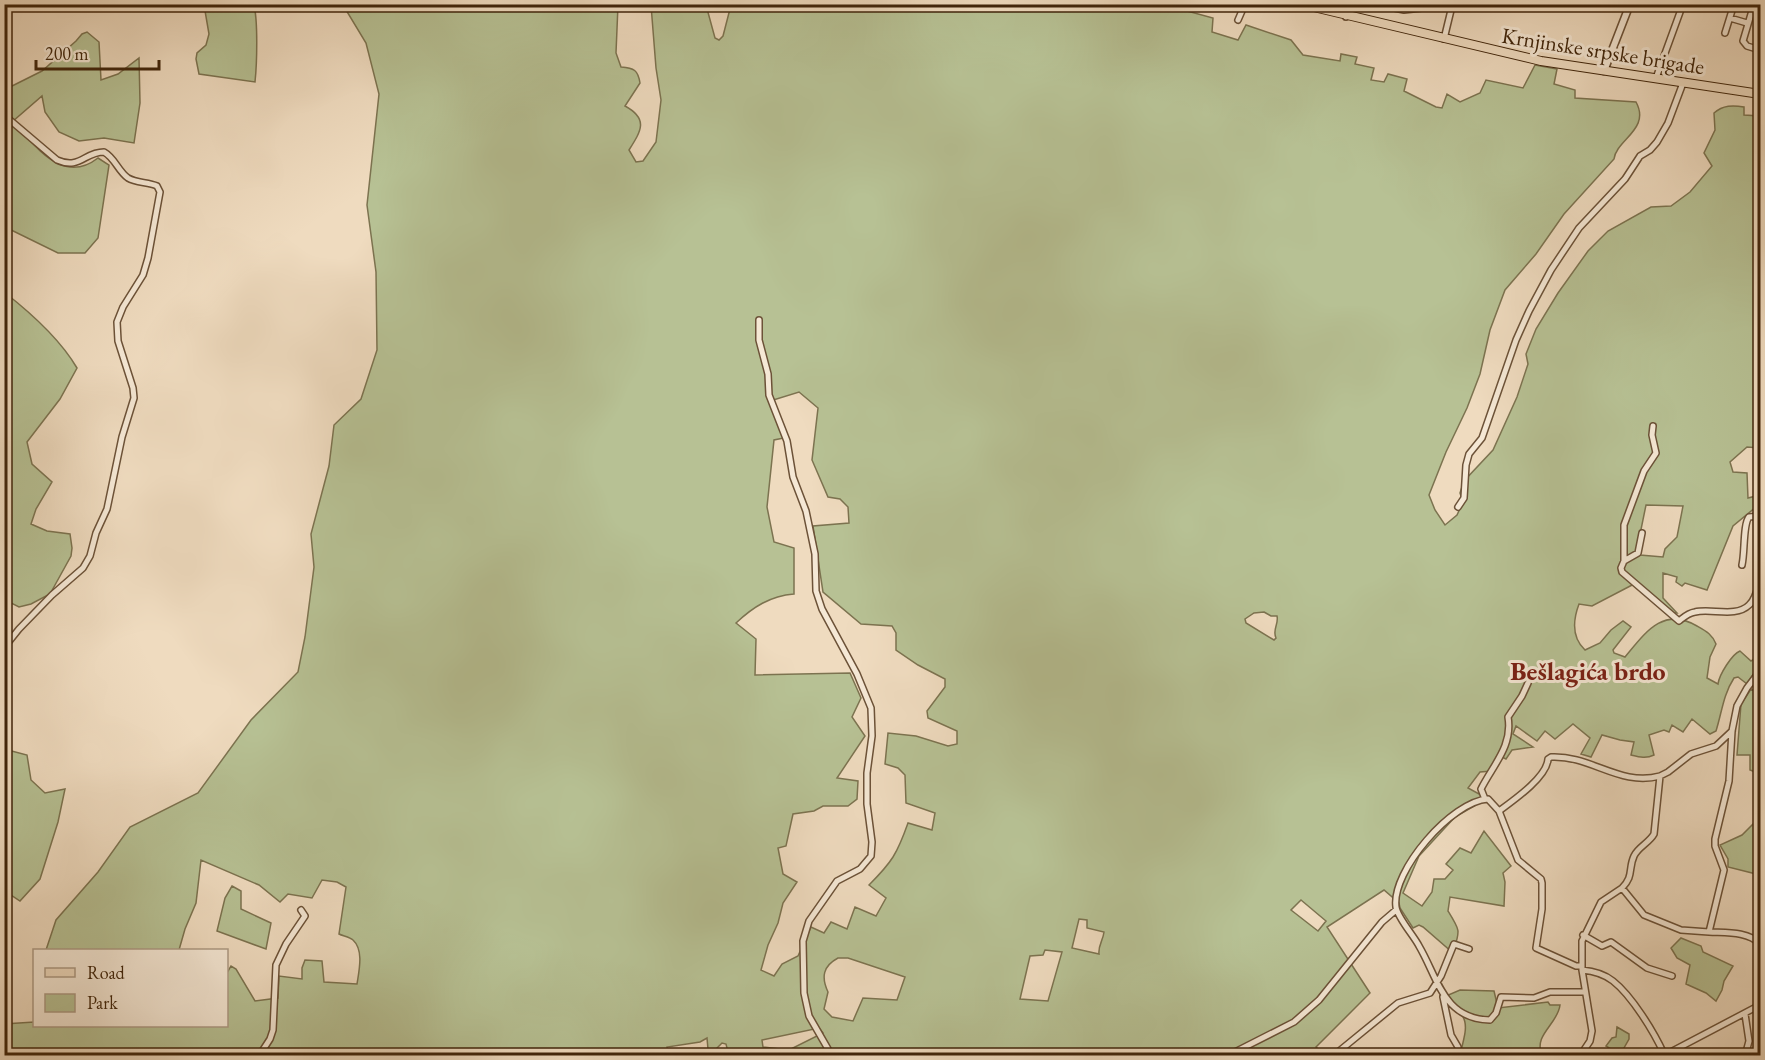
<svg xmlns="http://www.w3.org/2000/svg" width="1765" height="1060" viewBox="0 0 1765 1060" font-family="'EB Garamond',serif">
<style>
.green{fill:#b7c194;stroke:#7c7350;stroke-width:1.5;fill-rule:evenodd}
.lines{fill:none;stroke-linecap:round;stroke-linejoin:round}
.minor-casing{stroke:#6c5238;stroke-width:8}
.tertiary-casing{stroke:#6c5238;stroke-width:9}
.primary-casing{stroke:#40250b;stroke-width:10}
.minor{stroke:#f5e8d5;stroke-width:5}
.tertiary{stroke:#f5e8d5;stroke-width:6}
.primary{stroke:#efdbbf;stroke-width:8}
.labels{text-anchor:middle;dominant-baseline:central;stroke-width:6;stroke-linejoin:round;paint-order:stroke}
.street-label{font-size:22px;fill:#40250b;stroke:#f5e8d5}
.quarter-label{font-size:26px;font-weight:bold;fill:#7a1f14;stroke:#f5e8d5}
</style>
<rect width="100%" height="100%" fill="#efdbbf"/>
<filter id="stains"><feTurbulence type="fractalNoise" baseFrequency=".00333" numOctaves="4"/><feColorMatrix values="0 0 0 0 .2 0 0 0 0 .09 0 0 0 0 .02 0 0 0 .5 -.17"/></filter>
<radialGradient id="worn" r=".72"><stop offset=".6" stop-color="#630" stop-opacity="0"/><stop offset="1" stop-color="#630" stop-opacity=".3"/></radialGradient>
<path class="green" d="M439 4 618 5 616 53 621 67C634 68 638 70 640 83L625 106C649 119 641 131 629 150L636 162 643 161 656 142 661 100 656 68 651 5H706L715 38 719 40 723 36 731 5H1165L1213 18 1212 32 1238 40 1246 25 1291 40 1303 55 1340 61 1341 54 1357 57 1355 64 1374 68 1371 80 1384 82 1388 74 1407 79 1404 91 1436 107 1442 108 1447 94 1460 102 1480 93 1486 80 1523 88 1535 65 1557 69 1554 84 1575 90V98L1636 102C1651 129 1616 140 1614 159L1564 214 1536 254 1505 290 1490 330 1480 374 1467 408 1446 452 1429 495 1435 510 1445 525 1457 515 1463 502 1460 493 1464 481 1493 450 1517 397 1528 364 1526 354 1536 329 1558 293 1588 251 1608 231 1651 207 1671 206 1690 192 1712 166 1704 153 1715 130 1714 113C1723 105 1733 105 1744 107V115L1760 116V448L1747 447 1730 462 1733 472 1747 473 1748 498 1756 496 1758 502 1756 507 1733 526 1707 590 1685 583 1682 586 1676 582 1677 577 1663 573V598L1677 613H1670L1636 583 1592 606 1579 604C1573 620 1571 637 1585 650L1600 643 1611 630 1623 621 1631 627 1613 650 1614 653 1625 657C1645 633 1663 606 1697 626 1706 631 1712 634 1716 644L1710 657 1707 678 1718 684C1719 675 1732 654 1740 651L1751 661 1755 658 1760 664 1747 684 1738 677 1734 678C1723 695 1722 712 1716 731L1710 734 1692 719 1683 732 1672 725 1669 732 1664 730 1649 735 1654 755C1646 759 1639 757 1631 755L1634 742 1620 740 1602 735 1591 757 1581 754 1590 738 1573 724 1555 739 1545 731 1537 741 1516 726 1513 734 1533 747 1512 750 1506 759 1502 757 1492 771 1480 772 1468 788 1481 795 1483 801 1455 817 1419 856 1403 893 1422 906 1432 892 1434 879H1445L1453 870 1446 864 1460 848 1471 853 1484 831 1511 866 1503 873 1505 882 1504 906 1450 897 1448 911C1461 932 1460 930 1453 953L1423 927 1419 925 1413 928 1400 908 1399 903 1384 890 1327 927 1370 993 1316 1047 1324 1055 1071 1056 1056 1049 1053 1056H729L726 1044 722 1043 713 1052 708 1049 707 1038 700 1042 667 1047 669 1056H256L252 1053 247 1056H5L4 1024 34 1022V1026H226L227 973 231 966 236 969 255 1001 278 998 279 976 302 979V968L305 960 322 961 324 982 357 984C359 971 364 950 353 940 350 937 343 936 339 934L346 887 337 882 322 880 312 898 288 894 280 902 259 885 201 860 196 903 185 929 179 950H46L56 920 98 872 130 827 198 793 251 720 298 672 305 637 314 567 311 534 329 466 334 425 361 399 377 350 376 272 367 205 379 94 366 43 343 5H432L435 10ZM799 392 818 408 812 460 828 497 840 499 848 507 849 523 813 526 823 592 861 624 892 626 896 633V650L918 665 945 679V687L927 711 928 718 957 731V744L948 746 916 736 888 733 885 764 898 768 905 775 906 803 935 813 932 830 908 823C897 854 892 862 869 885L886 898 876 916 855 907 847 929 831 922 824 933 811 927 798 956 782 964 774 976 761 970 768 945 778 923 783 903 797 882 783 874 778 848 786 846 793 814 814 811 823 806H848L857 799 858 781 837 778 865 736 852 717 861 698 850 673 755 675 756 639 736 623C753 607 770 596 794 594V548L774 542 767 507 774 440 784 438 770 401ZM1646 505 1683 506 1677 537 1665 549 1663 557 1640 555 1637 549ZM1264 612 1271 616H1277C1279 624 1272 630 1276 638L1274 640 1246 623 1245 619 1254 613ZM1301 900 1326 921 1318 931 1291 910ZM1079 919 1087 920V928L1104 932C1103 941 1098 945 1099 954L1072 948ZM1045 950 1062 952 1048 1001 1020 999 1030 956 1043 955ZM838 958H848L905 977 897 1000 863 998 853 1021 832 1017 824 1009 828 992C821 977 823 966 838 958ZM819 1028 823 1033 789 1050 763 1047 762 1040Z
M204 5H254C258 22 257 63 255 82L199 74 196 59 197 53 206 45 209 34Z
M87 32 99 42 101 80 118 74 139 58 140 103 134 143 104 138 79 141 59 132 45 112 42 96 12 122C36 145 62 186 98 158L109 165 98 238 85 253H58L5 227 4 90 42 71 76 41 82 34Z
M4 292C31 313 60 339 77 368L60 399 27 442 32 464 52 482 36 509 31 524 47 531 70 534 72 548 71 556 50 594 31 604 19 607 9 602 4 597Z
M1751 689 1760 694V774L1750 770V755H1737L1741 704Z
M4 749 27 755 31 780 45 793 65 789 58 822 40 879 20 901 5 891Z
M1760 817V878L1756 874 1728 867V859L1720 845 1742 835Z
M232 886 241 891V909L271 923 266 949 217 931 225 898Z
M1681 938 1701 946 1703 952 1733 966 1724 981 1722 990 1716 1001 1706 993 1686 984 1690 965 1677 958 1671 948Z
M1460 990 1494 991 1498 1008 1548 1002 1550 1005H1560C1558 1024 1533 1035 1542 1055H1460C1468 1022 1470 1021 1446 996Z
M1617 1027 1629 1034V1039L1620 1055 1606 1046 1612 1038 1616 1037Z"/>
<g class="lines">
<defs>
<path id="minor" d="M1375 4 1404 10 1458 4
M1754 4 1743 41 1747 46 1760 50
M1346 17 1348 4
M1730 18 1747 23
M1238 20 1245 4
M1725 33 1734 4
M1444 39 1452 6
M1656 78 1683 4
M4 115 57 160C80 170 84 152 104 152 115 158 118 171 128 178 136 183 148 182 157 186L160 192 148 258 143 275 123 307 117 322 118 341 133 388 134 398 122 437 107 509 96 533 90 556 83 568 52 595 19 629 7 644 4 652
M759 320V340L768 374 769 395 787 441 793 477 806 511 815 554 816 591 822 609 857 674 871 708 872 736 867 773V804L872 842 871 856 860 869 837 881 809 921 803 941 804 993 809 1016 828 1049V1056
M1458 507 1464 498 1466 465 1469 454 1482 438 1516 340 1529 311 1551 270 1579 228 1625 179 1640 156 1650 150 1657 142 1668 123 1683 83
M1642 533 1638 553 1624 561 1621 568 1622 572 1679 621C1684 617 1688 613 1695 612 1711 608 1736 618 1749 605 1756 599 1758 587 1760 579
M1624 561V525L1644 471 1656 453 1652 435 1653 426
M1742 565C1745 552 1743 524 1749 517L1760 516
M1760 671 1747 688 1737 706 1732 731 1729 781 1715 839V846L1724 870 1709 932C1725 933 1748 931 1760 944
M1485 799 1481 789C1493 765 1513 746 1508 717L1522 696 1528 683
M1499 811C1514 800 1547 777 1548 759L1551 757C1591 755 1620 787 1660 776
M1622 888C1634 876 1628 869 1634 856 1638 847 1649 843 1654 834L1660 776 1668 772 1691 754 1716 746 1732 731
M1583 935 1602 946 1611 942 1647 968 1672 976
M1582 966H1576L1536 948 1542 909V883L1541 879 1518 860 1499 811 1488 799C1452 801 1391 871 1396 907 1397 917 1414 936 1419 946 1438 978 1443 1019 1490 1020L1496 1013 1501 997 1534 998 1550 992H1585
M1582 970C1593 971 1603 973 1613 981 1632 996 1654 1032 1664 1054
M1443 997 1451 1035 1458 1047V1056
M1338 1052 1398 1003 1430 993 1441 976 1454 944 1469 949
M259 1056 270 1039 273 1030 276 965 286 944 305 916 301 910
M1227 1056 1294 1022 1319 1000 1382 922 1396 910
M1580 1056 1590 1041 1592 1031 1582 970V941L1601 902 1622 888 1644 915 1681 930 1709 932
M1663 1056 1760 1005
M1745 1056 1749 1041 1745 1014"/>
<path id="tertiary" d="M1604 71 1630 4"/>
<path id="primary" d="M1301 4 1541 61 1760 94"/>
</defs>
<use href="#minor" class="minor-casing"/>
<use href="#tertiary" class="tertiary-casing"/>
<use href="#primary" class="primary-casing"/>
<use href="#minor" class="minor"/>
<use href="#tertiary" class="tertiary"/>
<use href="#primary" class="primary"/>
</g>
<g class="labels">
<g class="street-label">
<text transform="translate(1603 51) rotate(9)">Krnjinske srpske brigade</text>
</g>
<g class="quarter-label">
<text x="1588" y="671">Bešlagića brdo</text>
</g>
</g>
<rect width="1765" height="1060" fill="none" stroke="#efdbbf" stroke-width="24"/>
<rect x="6" y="6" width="1753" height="1048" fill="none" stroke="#40250b" stroke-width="3"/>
<rect x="12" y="12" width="1741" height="1036" fill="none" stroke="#40250b" stroke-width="1.5"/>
<rect x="33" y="949" width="195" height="78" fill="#f5e8d5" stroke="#ad9a84" stroke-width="1.5"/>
<rect x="45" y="968" width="30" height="9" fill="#efdbbf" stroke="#ad9a84" stroke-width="1.5"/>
<text x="87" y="979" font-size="18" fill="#40250b">Road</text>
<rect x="45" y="994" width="30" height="18" fill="#b7c194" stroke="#ad9a84" stroke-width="1.5"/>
<text x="87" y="1009" font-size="18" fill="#40250b">Park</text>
<path d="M36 60v9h123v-9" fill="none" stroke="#40250b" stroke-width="3"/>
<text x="45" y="60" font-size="18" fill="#40250b" stroke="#f5e8d5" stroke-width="4.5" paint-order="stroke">200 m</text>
<rect width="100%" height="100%" filter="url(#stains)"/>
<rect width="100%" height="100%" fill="url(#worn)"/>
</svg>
